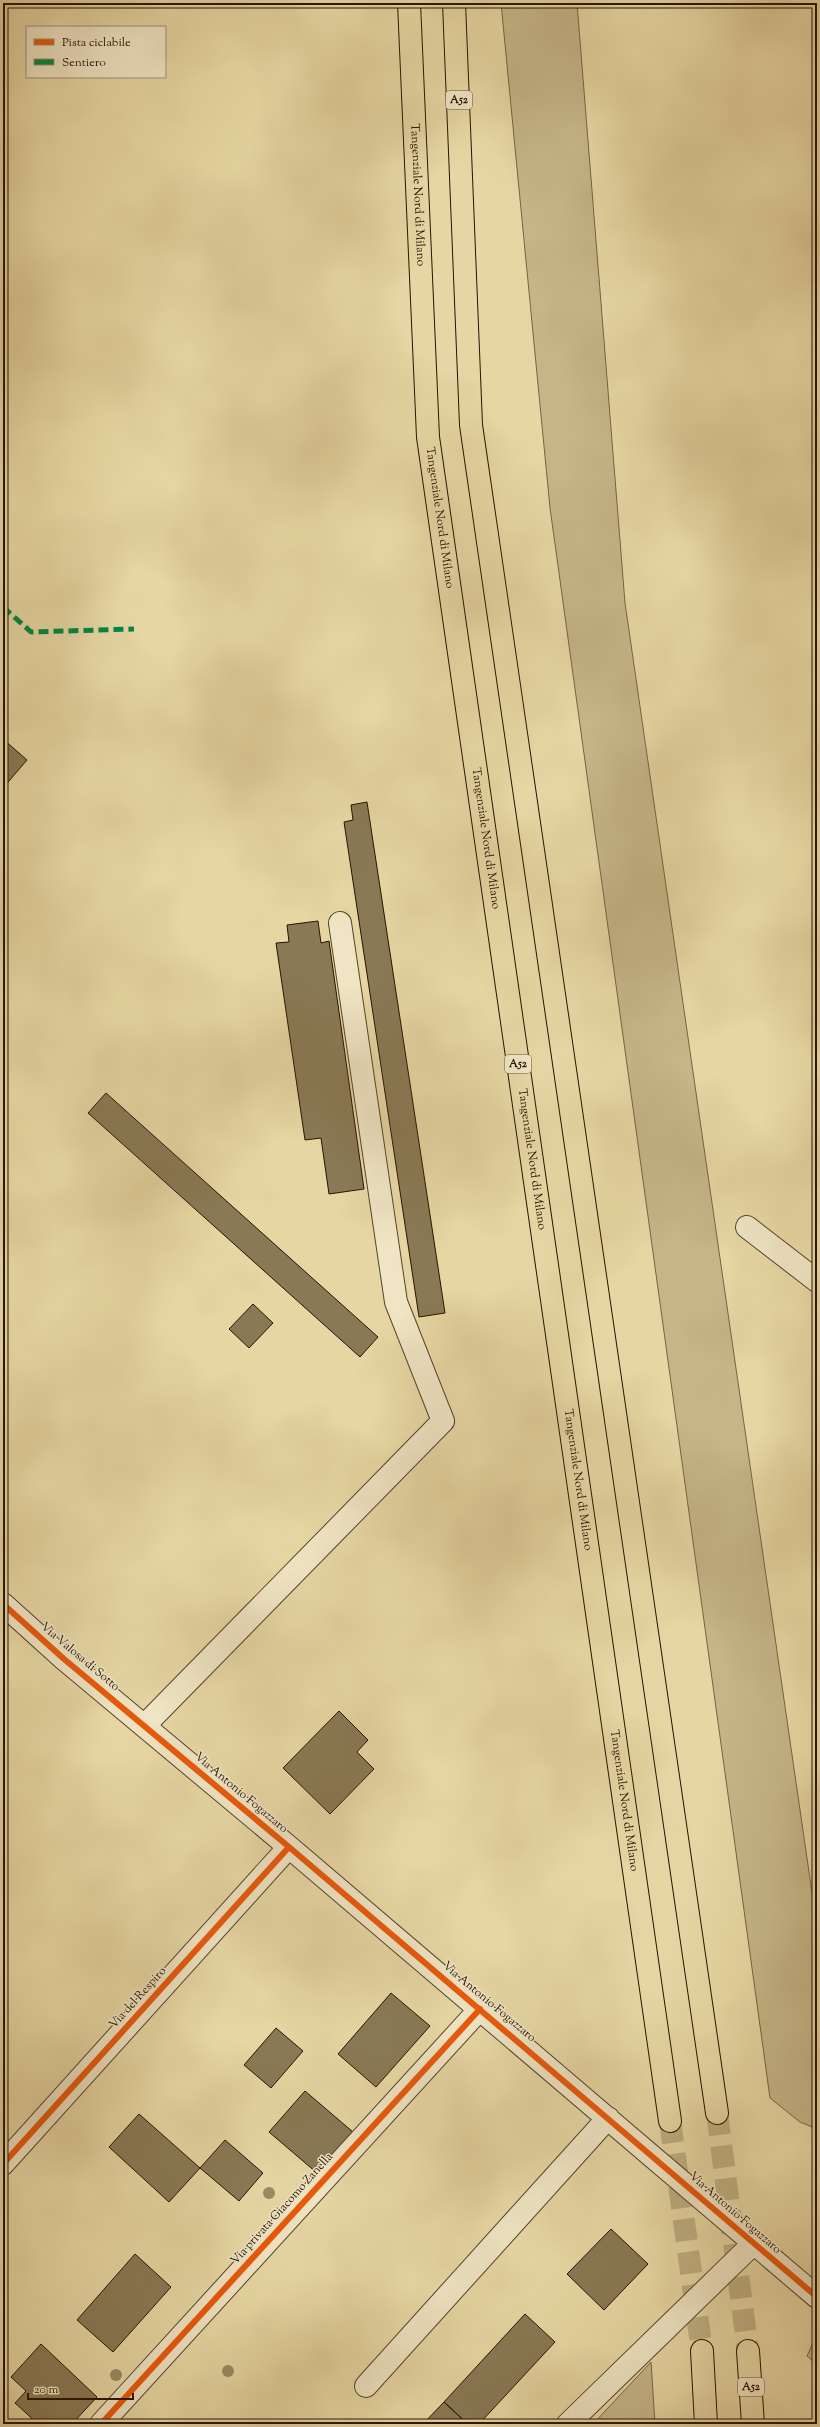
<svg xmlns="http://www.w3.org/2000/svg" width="820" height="2427" viewBox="0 0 820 2427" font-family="'Sorts Mill Goudy',serif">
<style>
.green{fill:#c5b587;stroke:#756444}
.building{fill:#897955;stroke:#251400}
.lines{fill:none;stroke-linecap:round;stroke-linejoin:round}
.highway-tunnel{stroke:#bfaf82;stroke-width:22;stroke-dasharray:22 11;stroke-linecap:butt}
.minor-casing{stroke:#554429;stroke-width:24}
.highway-casing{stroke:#251400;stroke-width:24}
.minor{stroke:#efe4c3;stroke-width:22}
.highway{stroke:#e6d6a3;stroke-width:22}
.quiet{stroke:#00873e;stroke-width:5;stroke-dasharray:10 5;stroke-linecap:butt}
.cycleway-casing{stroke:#efe4c3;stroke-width:8}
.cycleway{stroke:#e8590c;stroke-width:6}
.tree{fill:#9b8a63}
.labels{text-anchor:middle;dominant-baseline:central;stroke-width:3;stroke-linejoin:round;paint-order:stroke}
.shield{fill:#efe4c3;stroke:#62523a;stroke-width:1}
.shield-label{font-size:11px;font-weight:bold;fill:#251400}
.street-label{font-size:12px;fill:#251400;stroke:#efe4c3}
</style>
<rect width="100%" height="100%" fill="#e6d6a3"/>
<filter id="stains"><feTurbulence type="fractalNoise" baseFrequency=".005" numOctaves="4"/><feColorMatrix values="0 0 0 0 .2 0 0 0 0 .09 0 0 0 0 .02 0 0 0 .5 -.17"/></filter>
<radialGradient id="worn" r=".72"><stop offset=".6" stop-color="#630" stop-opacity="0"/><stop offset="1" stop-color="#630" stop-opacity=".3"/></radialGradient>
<path class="green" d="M501 3H577L625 603 817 1927V2129L800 2122 770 2098 550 508Z
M817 2334V2365L807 2356Z
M651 2362 655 2424H593Z"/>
<path class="building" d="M3 739 27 760 3 788Z
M367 802 445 1313 419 1317 344 822 353 820 351 805Z
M318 921 321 943 329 941 364 1189 329 1194 321 1138 305 1140 276 943 289 942 287 925Z
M106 1093 378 1337 360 1357 88 1113Z
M253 1304 273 1323 249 1348 229 1329Z
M339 1711 368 1740 357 1752 374 1769 330 1814 283 1768Z
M391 1993 430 2026 376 2087 338 2054Z
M276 2028 303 2051 271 2088 244 2065Z
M305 2091 353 2132 317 2173 269 2132Z
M139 2114 200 2168 169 2202 109 2147Z
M225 2140 263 2173 239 2201 200 2168Z
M611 2229 648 2264 604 2310 567 2274Z
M135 2254 171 2287 113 2352 77 2320Z
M525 2314 555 2342 479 2424H468L444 2402Z
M41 2344 97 2397 72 2424H38L15 2403 26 2391 11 2377Z
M444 2402 461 2418 455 2424H423Z"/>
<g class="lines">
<path class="highway-tunnel" d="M717 2113 748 2351
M670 2121 702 2351"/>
<defs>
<path id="minor" d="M747 1227 817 1281
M3 1604 64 1659 289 1847 817 2297
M145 1725 443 1421 396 1302 340 923
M3 2164 289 1847
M366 2386 608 2118
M101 2424 480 2009
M568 2424 754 2243"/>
<g id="highway">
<path id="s1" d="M409 3 428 437 670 2121"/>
<path d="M454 3 471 425 717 2113"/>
<path d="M702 2351 706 2424"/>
<path d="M748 2351 753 2424"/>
</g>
</defs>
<use href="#minor" class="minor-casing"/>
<use href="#highway" class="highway-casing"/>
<use href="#minor" class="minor"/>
<use href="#highway" class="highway"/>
<path class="quiet" d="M3 607 31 632 134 629"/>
<defs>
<path id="cycleway" d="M3 1604 64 1659 289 1847 817 2297
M3 2164 289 1847
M101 2424 480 2009"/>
</defs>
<use href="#cycleway" class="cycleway-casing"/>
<use href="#cycleway" class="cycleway"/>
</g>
<g class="tree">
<circle cx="269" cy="2193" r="6"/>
<circle cx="228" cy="2371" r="6"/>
<circle cx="116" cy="2375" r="6"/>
</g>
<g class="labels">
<g class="shield">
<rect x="446" y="91" width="26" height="18" rx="3"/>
<rect x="505" y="1055" width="26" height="18" rx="3"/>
<rect x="738" y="2378" width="26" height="18" rx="3"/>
</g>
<g class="shield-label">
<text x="459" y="100">A52</text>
<text x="518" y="1064">A52</text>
<text x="751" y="2387">A52</text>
</g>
<g class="street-label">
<text stroke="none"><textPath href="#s1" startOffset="192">Tangenziale Nord di Milano</textPath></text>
<text stroke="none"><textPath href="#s1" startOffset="516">Tangenziale Nord di Milano</textPath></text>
<text stroke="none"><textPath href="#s1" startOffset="840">Tangenziale Nord di Milano</textPath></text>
<text stroke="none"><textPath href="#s1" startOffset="1164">Tangenziale Nord di Milano</textPath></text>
<text stroke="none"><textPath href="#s1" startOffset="1488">Tangenziale Nord di Milano</textPath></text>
<text transform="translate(80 1657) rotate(40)">Via Valosa di Sotto</text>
<text transform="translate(241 1793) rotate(40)">Via Antonio Fogazzaro</text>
<text stroke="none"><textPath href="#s1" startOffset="1812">Tangenziale Nord di Milano</textPath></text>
<text transform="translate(138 1998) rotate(-48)">Via del Respiro</text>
<text transform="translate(489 2002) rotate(40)">Via Antonio Fogazzaro</text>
<text transform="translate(282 2209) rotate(-48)">Via privata Giacomo Zanella</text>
<text transform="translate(735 2213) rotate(41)">Via Antonio Fogazzaro</text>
</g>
</g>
<rect width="820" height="2427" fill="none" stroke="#e6d6a3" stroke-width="16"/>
<rect x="4" y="4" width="812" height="2419" fill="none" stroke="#251400" stroke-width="2"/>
<rect x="8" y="8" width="804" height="2411" fill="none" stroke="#251400"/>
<rect x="26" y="26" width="140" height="52" fill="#efe4c3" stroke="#9e9175"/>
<rect x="34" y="39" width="20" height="6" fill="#e8590c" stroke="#9e9175"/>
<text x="62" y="46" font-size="12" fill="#251400">Pista ciclabile</text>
<rect x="34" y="59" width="20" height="6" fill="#00873e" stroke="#9e9175"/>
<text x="62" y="66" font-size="12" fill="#251400">Sentiero</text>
<path d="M28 2393v6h105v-6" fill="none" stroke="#251400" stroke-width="2"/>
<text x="34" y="2393" font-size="12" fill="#251400" stroke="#efe4c3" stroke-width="3" paint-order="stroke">20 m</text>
<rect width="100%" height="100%" filter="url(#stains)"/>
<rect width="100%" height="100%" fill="url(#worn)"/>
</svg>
